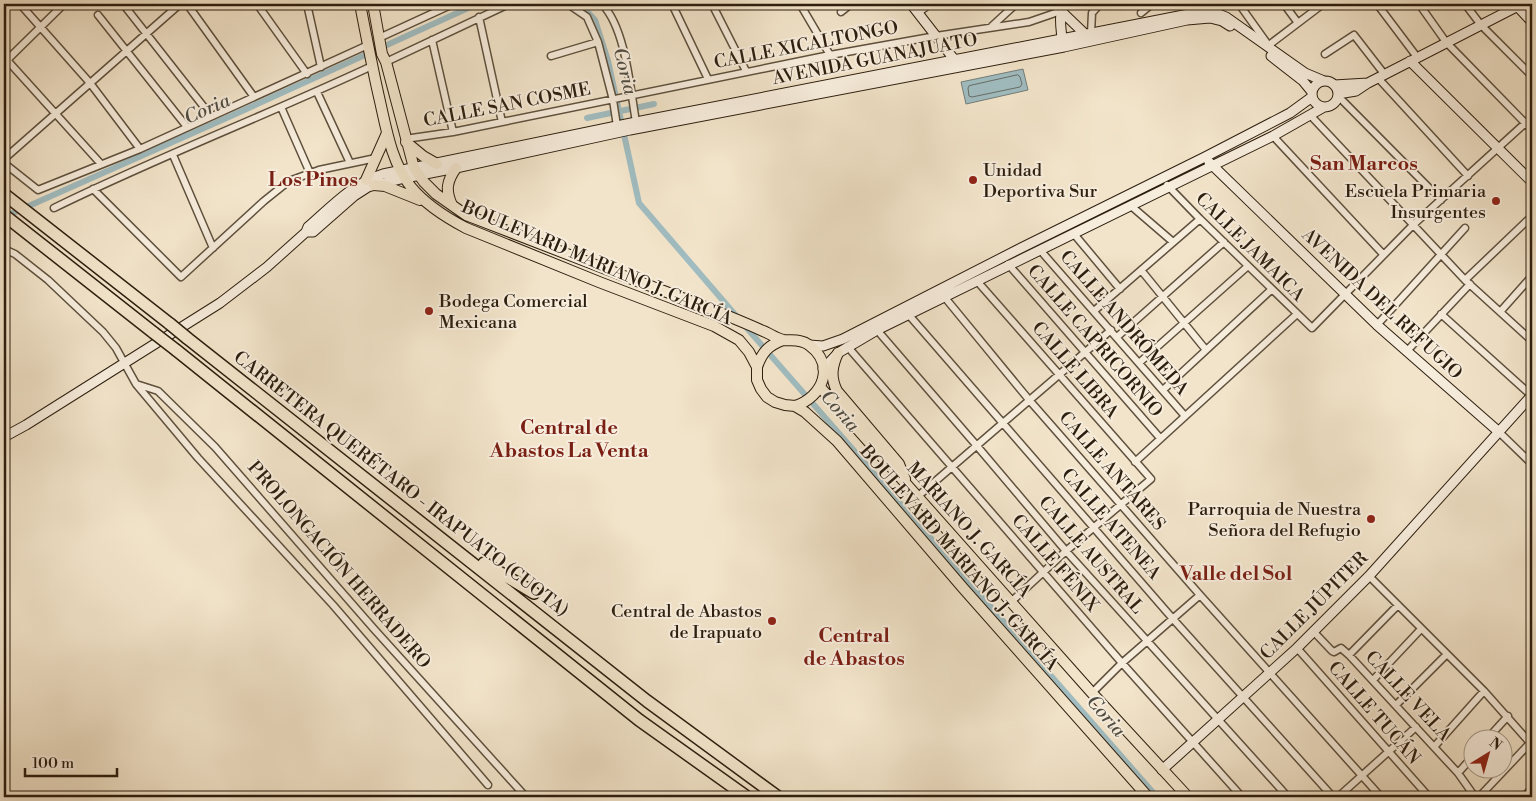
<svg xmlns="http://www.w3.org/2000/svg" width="1536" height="801" viewBox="0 0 1536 801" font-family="'Libre Bodoni',serif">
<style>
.water{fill:#a0bcc0;stroke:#727d79}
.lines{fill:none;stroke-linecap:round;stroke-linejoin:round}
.shore{stroke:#666d67;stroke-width:1}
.canal{stroke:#a0bcc0;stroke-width:6}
.street-casing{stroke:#5e503d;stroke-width:9}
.secondary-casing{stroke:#2c1e0e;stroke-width:11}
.primary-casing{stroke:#2c1e0e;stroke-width:12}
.highway-casing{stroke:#2c1e0e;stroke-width:14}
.street{stroke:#f7eddd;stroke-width:6}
.secondary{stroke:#f7eddd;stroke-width:9}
.primary{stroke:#f2e4ca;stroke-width:10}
.highway{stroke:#f2e4ca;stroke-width:11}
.highway-bridge-casing{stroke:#2c1e0e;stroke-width:14;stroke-linecap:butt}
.highway-bridge{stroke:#f2e4ca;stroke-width:11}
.poi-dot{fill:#8f2418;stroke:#f7eddd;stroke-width:2}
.labels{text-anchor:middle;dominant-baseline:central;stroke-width:4;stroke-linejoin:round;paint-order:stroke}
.street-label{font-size:18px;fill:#2c1e0e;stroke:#f7eddd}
.poi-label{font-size:18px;fill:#2c1e0e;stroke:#f7eddd;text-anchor:end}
.water-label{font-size:19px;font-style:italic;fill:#4f4d43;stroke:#f7eddd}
.quarter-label{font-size:20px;font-weight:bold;fill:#7a1f14;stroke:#f7eddd}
</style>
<rect width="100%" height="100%" fill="#f2e4ca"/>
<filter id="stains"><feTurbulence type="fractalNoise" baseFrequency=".004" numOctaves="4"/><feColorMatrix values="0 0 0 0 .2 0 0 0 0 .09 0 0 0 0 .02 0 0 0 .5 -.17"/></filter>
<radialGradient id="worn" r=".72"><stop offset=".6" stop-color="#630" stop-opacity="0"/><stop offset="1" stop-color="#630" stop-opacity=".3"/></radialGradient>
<path class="water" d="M1023 69 1028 90 966 104 961 82Z"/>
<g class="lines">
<path class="shore" d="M1018 75 1020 77 1022 84 1020 87 972 97 969 96 968 88 969 86Z"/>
<path class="canal" d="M580 4 595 20 608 61 639 203 738 318
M587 118 654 104
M4 217 231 116 477 4
M745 326 1157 797"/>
<defs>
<path id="street" d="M20 4 90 83 140 149
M123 4 211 116
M187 4 254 97
M257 4 307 74
M307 4 321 67
M568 4 587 17 598 42 613 100 617 126
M602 4C626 29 630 88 636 122
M672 4 708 79
M712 4 746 71
M800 4 830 55
M1239 4 1269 46
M1284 4 1298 23
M1377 4 1417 57
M1419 4 1446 42 1532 130
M1465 4 1481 25 1532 76
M841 12 851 4
M918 13 930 4
M1141 13 1152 4
M98 15 187 127
M479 17 502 122
M992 26 1016 4
M1091 33 1092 13 1100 4
M379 38 453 4
M432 40 453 132
M1269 45 1323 4
M1325 54 1354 35 1385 75
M551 56 598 42
M7 60 101 164
M386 62 509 4
M4 63 64 4
M1378 78 1468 176
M317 92 350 163
M1338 96 1441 200
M281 107 310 173
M1311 116 1465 280 1532 341
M1273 136 1383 254
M405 139 453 132 830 55 936 36 1029 22 1061 11
M173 155 213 248
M4 159 180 4
M4 163 38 190 140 149 368 45
M1167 185 1200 219 1312 328 1413 225 1532 117
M93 189 181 277 264 201 289 181 319 170 376 158
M1130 205 1173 242
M54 208C158 157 267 115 372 66
M1074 234 1120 289
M4 249 15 254 48 280 103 332 116 348 136 384 158 391 215 447 374 629 526 797
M1040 250 1185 416
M1008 264 1160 438
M1141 270 1206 350
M1465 280 1532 216
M977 281 1151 479 1066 551 1012 601
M942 294 1030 401 1200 595 1381 797
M1094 311 1200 219
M1500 312 1532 276
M908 314 1173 619 1333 797
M1441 314 1532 396
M1377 325 1465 228
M877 330 977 446 1066 551 1288 797
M1117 337 1224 242
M847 346 1122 663 1242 797
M1407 351 1470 284
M1139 363 1248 266
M136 384 198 458 333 605 488 785
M1163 390 1272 289
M1499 432 1532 464
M1135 462 1297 314
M917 497 1111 330
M1369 576 1484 691 1532 745
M1313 631 1332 651 1334 652 1341 648 1349 655 1458 773 1475 797
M1297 648 1429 797
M1349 655 1398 605
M1373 680 1421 629
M1092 693 1122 663 1200 595
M1396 705 1446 655
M1488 738 1508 716
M1434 747 1484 691
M1458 773 1474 755
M1338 797 1416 727
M1479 797 1530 743
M1524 797 1532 788"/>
<path id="secondary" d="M911 4 957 63
M1517 6 1532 22
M1061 11 1085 34
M1062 39C1061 26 1058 15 1065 4
M1271 56 1303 81 1312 92
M1410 61 1532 182
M1312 94a13 13 0 1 1 26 0a13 13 0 1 1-26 0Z
M1334 85 1368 83
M1338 94 1356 91 1368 83 1522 4
M1209 162 1377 325 1499 432
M306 232H313L354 196 368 187 405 178 456 168 630 130 1064 47 1187 20 1210 18 1222 21 1230 26
M809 345 823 346 843 339 1021 248 1205 157 1290 113 1312 97
M823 369 838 353 877 330 1273 136 1324 107
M4 437 26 425 220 303 267 267 306 232 308 227C332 206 353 183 383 174L636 122 1199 12 1216 13 1226 17 1305 73 1324 81
M1162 770 1297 648 1369 576 1532 395"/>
<path id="primary" d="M360 4C366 35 372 66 379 97 386 127 391 162 411 187 426 205 445 217 466 228L599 282 714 326 739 340 749 352 757 367V380L761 389 767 397 775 402 785 405 795 406 805 412 837 441 963 588 1148 797
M373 4 382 54 386 62 414 168 424 182 436 194 466 215C520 236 574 257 629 278 674 295 719 311 763 331 769 333 777 339 784 340 793 341 801 339 809 345 836 365 823 397 795 406
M406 142 423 156 437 164
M366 180 387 133
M374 185 385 186 420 200
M452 205C445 190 447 181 456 168
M838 353C832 366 830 377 837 391L899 464 905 479
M757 367C762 352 769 345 783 340
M820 387 1092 693 1188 797"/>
<path id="highway" d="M4 194 170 324
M4 215 154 333
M187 338 647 701 778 797
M176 350 639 720 747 797
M484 563 534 593"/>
</defs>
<use href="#street" class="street-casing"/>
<use href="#secondary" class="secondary-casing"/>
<use href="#primary" class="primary-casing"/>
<use href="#highway" class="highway-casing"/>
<use href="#street" class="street"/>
<use href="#secondary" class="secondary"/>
<use href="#primary" class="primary"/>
<use href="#highway" class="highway"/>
<defs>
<path id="highway-bridge" d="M170 324 187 338
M154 333 176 350"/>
</defs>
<use href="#highway-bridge" class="highway-bridge-casing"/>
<use href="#highway-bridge" class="highway-bridge"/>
</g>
<g class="poi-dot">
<circle cx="973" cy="180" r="5"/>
<circle cx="1496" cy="201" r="5"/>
<circle cx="429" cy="311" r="5"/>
<circle cx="1371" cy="519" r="5"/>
<circle cx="772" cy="621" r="5"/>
</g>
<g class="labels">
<g class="street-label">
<text transform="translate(806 45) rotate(-11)">CALLE XICALTONGO</text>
<text transform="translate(875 59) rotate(-11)">AVENIDA GUANAJUATO</text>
<text transform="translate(507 105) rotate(-11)">CALLE SAN COSME</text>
<text transform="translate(1250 247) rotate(45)">CALLE JAMAICA</text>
<text transform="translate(597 263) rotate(23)">BOULEVARD MARIANO J. GARCÍA</text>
<text transform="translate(1382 304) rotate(43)">AVENIDA DEL REFUGIO</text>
<text transform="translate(1124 323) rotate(49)">CALLE ANDRÓMEDA</text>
<text transform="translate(1095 341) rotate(49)">CALLE CAPRICORNIO</text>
<text transform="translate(1075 370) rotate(49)">CALLE LIBRA</text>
<text transform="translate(1112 471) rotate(49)">CALLE ANTARES</text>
<text transform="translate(401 484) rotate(38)">CARRETERA QUERÉTARO - IRAPUATO (CUOTA)</text>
<text transform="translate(1111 524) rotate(49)">CALLE ATENEA</text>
<text transform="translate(969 530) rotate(48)">MARIANO J. GARCÍA</text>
<text transform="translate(1091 555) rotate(49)">CALLE AUSTRAL</text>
<text transform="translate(959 558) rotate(49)">BOULEVARD MARIANO J. GARCÍA</text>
<text transform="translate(1055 563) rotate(49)">CALLE FÉNIX</text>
<text transform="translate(339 565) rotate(49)">PROLONGACIÓN HERRADERO</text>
<text transform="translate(1314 606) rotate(-45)">CALLE JÚPITER</text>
<text transform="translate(1408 696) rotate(47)">CALLE VELA</text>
<text transform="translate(1374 713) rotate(49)">CALLE TUCÁN</text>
</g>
<g class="poi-label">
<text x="983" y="170" text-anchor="start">Unidad<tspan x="983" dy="21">Deportiva Sur</tspan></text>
<text x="1486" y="191">Escuela Primaria<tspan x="1486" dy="21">Insurgentes</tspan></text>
<text x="439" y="301" text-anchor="start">Bodega Comercial<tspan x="439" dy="21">Mexicana</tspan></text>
<text x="1361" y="509">Parroquia de Nuestra<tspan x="1361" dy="21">Señora del Refugio</tspan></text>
<text x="762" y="611">Central de Abastos<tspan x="762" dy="21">de Irapuato</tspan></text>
</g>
<g class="water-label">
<text transform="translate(625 71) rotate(76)">Coria</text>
<text transform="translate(207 109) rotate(-24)">Coria</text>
<text transform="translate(840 411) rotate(49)">Coria</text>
<text transform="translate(1106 716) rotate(49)">Coria</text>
</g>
<g class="quarter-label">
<text x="1364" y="164">San Marcos</text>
<text x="313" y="180">Los Pinos</text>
<text x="569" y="428">Central de<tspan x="569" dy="23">Abastos La Venta</tspan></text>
<text x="1236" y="574">Valle del Sol</text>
<text x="854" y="636">Central<tspan x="854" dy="23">de Abastos</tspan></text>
</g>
</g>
<rect width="1536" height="801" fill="none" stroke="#f2e4ca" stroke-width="20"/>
<rect x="5" y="5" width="1526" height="791" fill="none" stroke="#2c1e0e" stroke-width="2.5"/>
<rect x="10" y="10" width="1516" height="781" fill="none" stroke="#2c1e0e"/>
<g transform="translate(1488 754) rotate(37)"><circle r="24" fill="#f7eddd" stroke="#a69a8a"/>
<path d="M0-4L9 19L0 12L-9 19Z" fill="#8f2418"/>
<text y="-8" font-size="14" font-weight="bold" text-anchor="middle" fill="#2c1e0e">N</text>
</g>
<path d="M25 768v8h92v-8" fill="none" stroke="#2c1e0e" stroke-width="2.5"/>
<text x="32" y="768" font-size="15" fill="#2c1e0e" stroke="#f7eddd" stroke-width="4" paint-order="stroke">100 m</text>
<rect width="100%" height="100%" filter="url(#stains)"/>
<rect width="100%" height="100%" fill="url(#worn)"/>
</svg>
